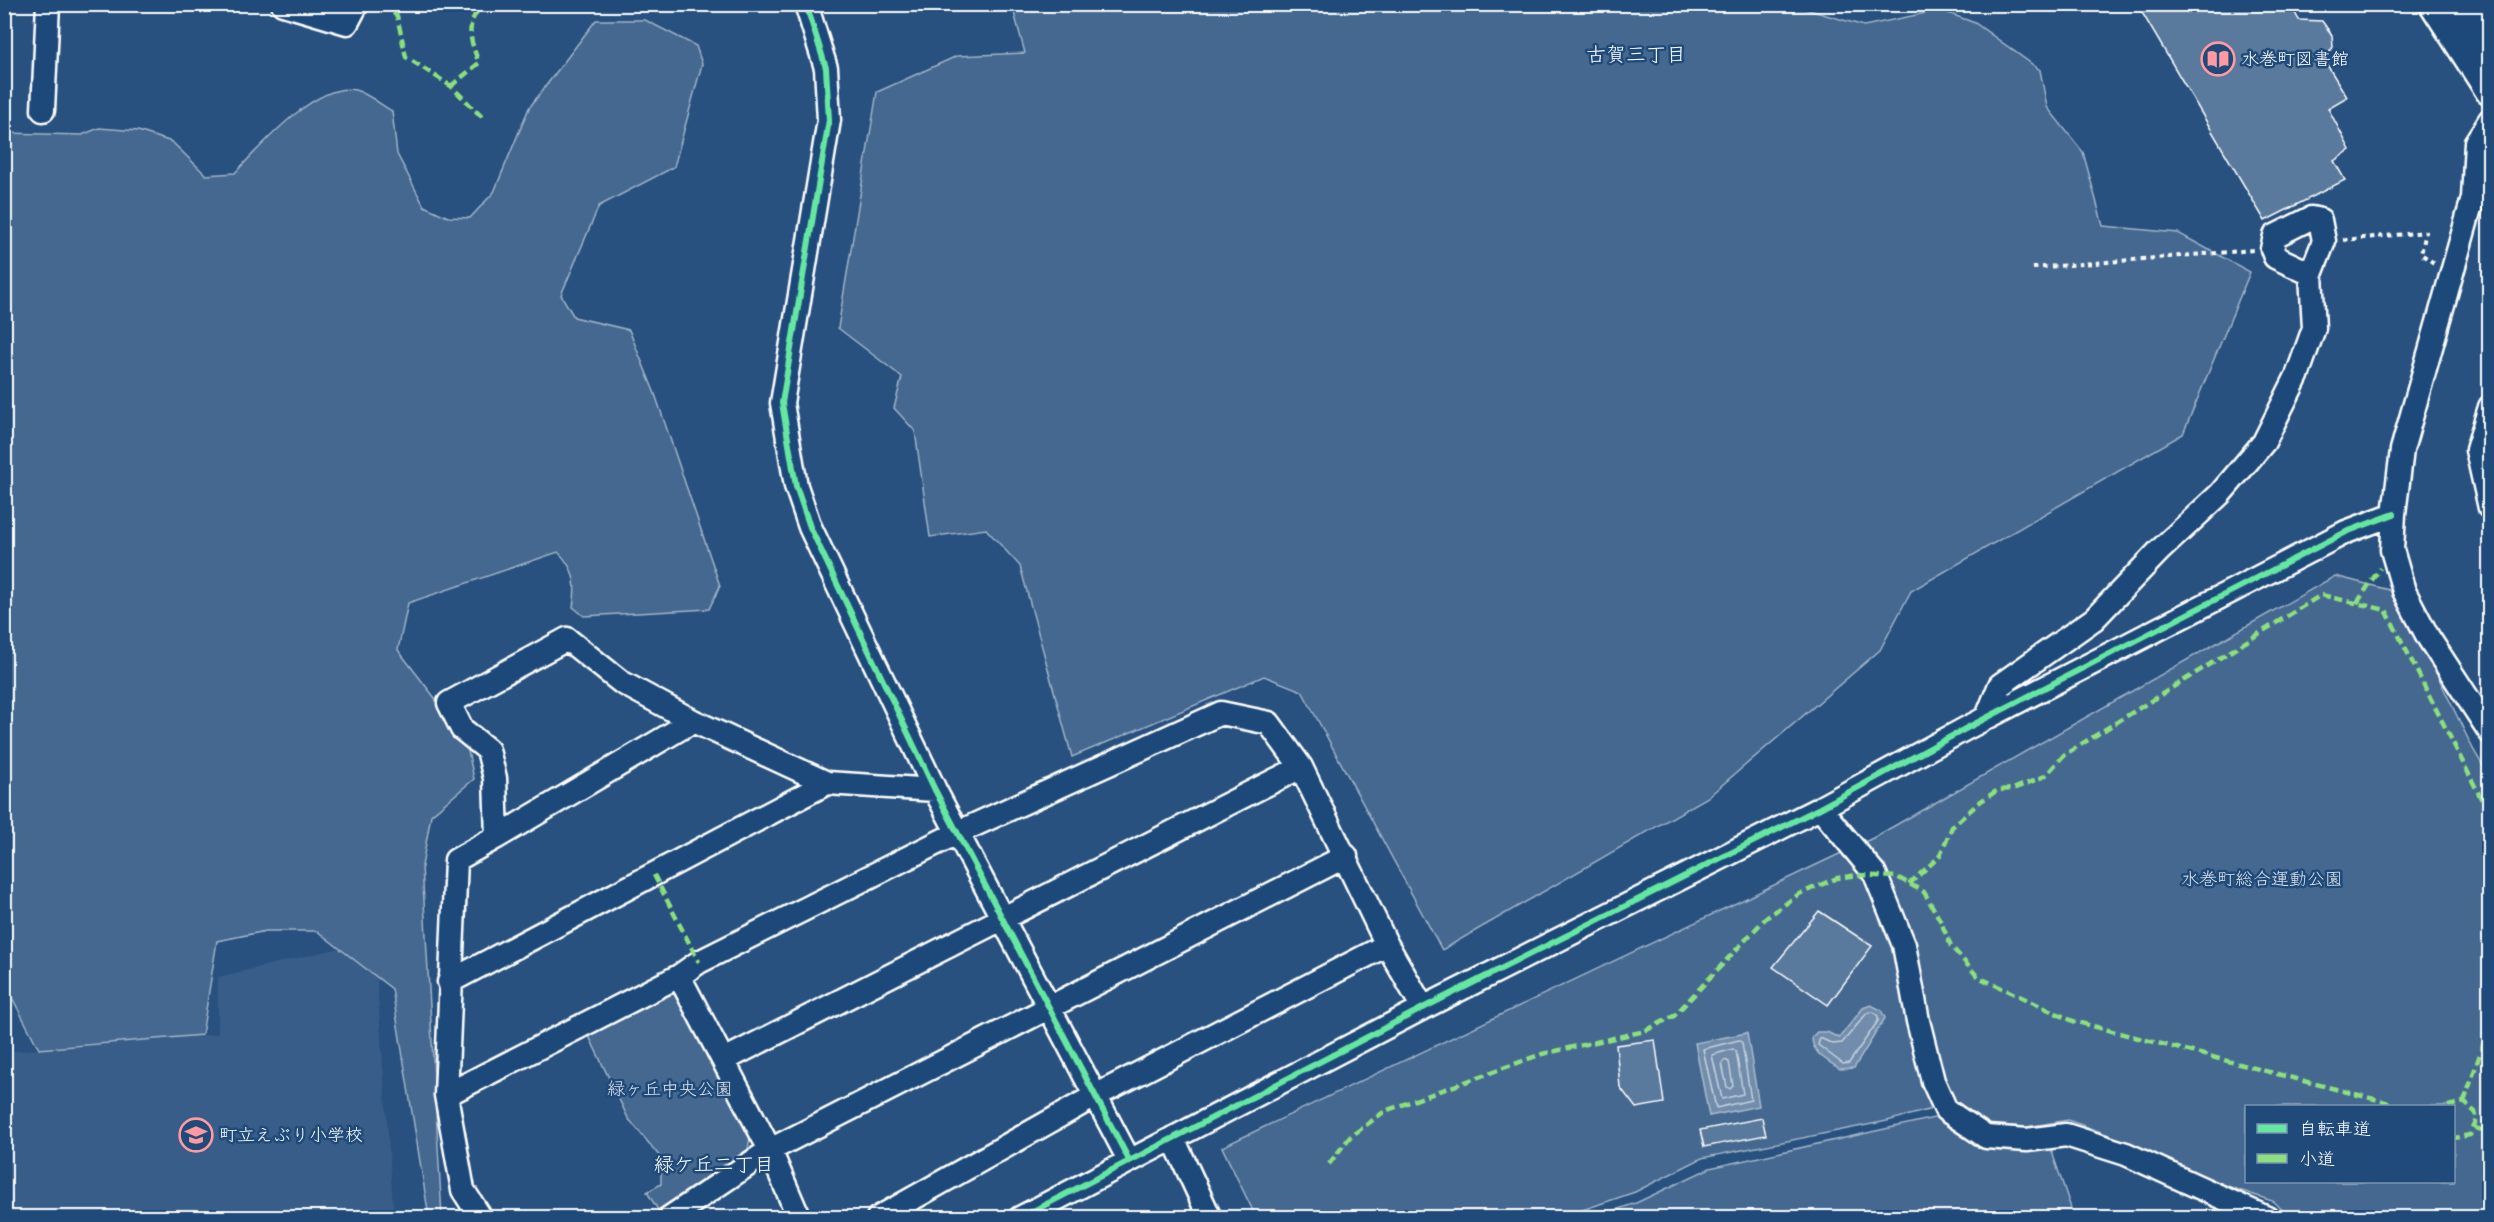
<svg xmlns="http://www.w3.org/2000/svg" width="2494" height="1222" viewBox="0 0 2494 1222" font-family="Itim,'Klee One',sans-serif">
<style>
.built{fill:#375d88}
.green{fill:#446890;stroke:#a2b4c8;stroke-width:1.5;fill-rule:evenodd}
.water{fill:#718dab;stroke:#aabbcd;stroke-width:1.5}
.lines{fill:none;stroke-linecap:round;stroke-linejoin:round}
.shore{stroke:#c6d1dd;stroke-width:1.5}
.building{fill:#5a7a9d;stroke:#fff;stroke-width:1.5}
.minor-casing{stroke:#fff;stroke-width:27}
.major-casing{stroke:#fff;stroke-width:33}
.path{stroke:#fff;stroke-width:4;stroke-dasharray:4.5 4.5;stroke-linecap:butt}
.minor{stroke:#1f4a7a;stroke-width:22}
.major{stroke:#1f4a7a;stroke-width:28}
.quiet{stroke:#8de07e;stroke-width:4.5;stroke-dasharray:9 4.5;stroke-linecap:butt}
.cycleway-casing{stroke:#1f4a7a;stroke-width:10}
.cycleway{stroke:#66e7a1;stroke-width:6}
.labels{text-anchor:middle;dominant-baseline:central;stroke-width:5;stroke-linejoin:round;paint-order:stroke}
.poi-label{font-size:18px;fill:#fff;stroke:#1f4a7a;text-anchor:start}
.park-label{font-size:18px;fill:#dae1e9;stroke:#1f4a7a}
.neighbourhood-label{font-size:20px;fill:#fff;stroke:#1f4a7a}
</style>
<rect width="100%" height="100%" fill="#28517f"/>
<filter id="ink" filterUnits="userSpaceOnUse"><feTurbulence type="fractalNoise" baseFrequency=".0167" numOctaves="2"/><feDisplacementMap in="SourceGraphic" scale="12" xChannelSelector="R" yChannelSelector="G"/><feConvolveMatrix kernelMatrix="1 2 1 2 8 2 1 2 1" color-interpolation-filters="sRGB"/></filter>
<g filter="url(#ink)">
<path class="built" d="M374 940 394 1217 5 1218V1052L218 1034V977Z"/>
<path class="green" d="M1012 5 1788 4 1864 26 1940 10 1975 23 2040 70 2047 107 2083 152 2103 226 2178 233 2250 272 2183 434 1911 591 1880 650 1708 797 1442 950 1302 691 1264 676 1072 757 1020 566 986 529 930 537 915 431 894 408 902 377 838 328 877 92 957 56 1025 53Z
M596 20H645L696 46 702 64 674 167 599 206 561 295 574 317 629 330 655 394 720 586 709 609 584 616 573 607C577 585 575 568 558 552L408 603 398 650 465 737 474 779 431 815 422 866 442 1217H429L392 989 317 931H266L217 941 202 1035 39 1049 5 984V133L82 135 99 128 138 131 172 142 206 175 235 173C259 148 316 81 355 90 367 93 381 105 392 111L397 154 424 206 448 217 470 218 494 192 529 108Z
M2335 576 2397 592 2473 749 2489 776V1217H2291L2272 1201 2206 1179 2131 1143 2068 1120 2027 1127 1986 1124 1958 1102 1887 1121 1702 1158 1635 1192 1562 1217H1256L1222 1147 1873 838ZM2246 1106H2454V1182H2246Z
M666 990 677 993 750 1137 747 1155 658 1210 647 1192 661 1184V1158L628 1118 588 1034Z
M1943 1116 1984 1149 2050 1146 2074 1217 1592 1218 1636 1203 1710 1168Z"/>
<path class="water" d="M1871 1005 1881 1010 1885 1018 1854 1068 1840 1069C1827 1060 1812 1054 1812 1037L1817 1032H1827L1839 1038 1863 1008Z
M1747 1033 1759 1106 1709 1116 1695 1043Z"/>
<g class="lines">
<path class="shore" d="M1873 1012 1878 1016V1021L1849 1063 1843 1064 1818 1045 1820 1038 1833 1044 1842 1043 1867 1013Z
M1739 1040 1742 1043 1751 1100 1716 1108 1703 1049Z
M1733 1049 1736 1051 1743 1094 1722 1099 1712 1055Z
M1725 1060 1729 1062 1733 1086 1730 1089 1727 1087 1722 1063Z"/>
</g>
<path class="building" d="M2137 4H2290L2299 20 2322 21 2332 35 2333 47 2324 60 2347 97 2328 108 2350 150 2334 161 2345 180 2265 221Z
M1819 911 1872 946 1828 1005 1773 967Z
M1655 1040 1664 1103 1636 1108 1620 1087 1616 1045Z
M1762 1118 1766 1135 1704 1147 1700 1130Z"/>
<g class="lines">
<defs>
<path id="minor" d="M283 4 347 23 357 4
M806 4 826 68 829 120 782 403 796 486 810 527 935 790 1129 1160
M43 110 48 4
M2490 120 2476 142 2473 198 2402 450 2394 514 2392 550 2404 591 2428 637 2490 732
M2490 407 2477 450 2490 508
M1982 720 1987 717 2000 685 2094 619 2159 551 2220 494 2264 442 2297 376 2314 328 2311 274 2324 241 2320 220 2311 218 2275 236 2272 249 2275 257 2311 274
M1820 808 1875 874 1904 945 1918 1021 1933 1081 1946 1110 1986 1137 2027 1140 2066 1135 2126 1154 2267 1218
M497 837 693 721
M679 976 770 1150 799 1218
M449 982 827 783
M724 1060 1301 767
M446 1095 679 976 699 962 959 832 1221 713 1269 723 1301 767 1387 945 1423 1008
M1173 1138 1210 1218
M481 1218 463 1190 446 1095 456 860 497 837 495 778 488 750 462 729 449 703 567 639 621 682 693 721 827 783 935 790
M669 1218 770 1150 1346 856
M878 1218 1095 1096 1387 945
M1020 1218 1423 1008 1820 808 1965 729 2346 532 2394 514"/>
<path id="major" d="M2434 4 2490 91
M2463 4 2490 50"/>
</defs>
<use href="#minor" class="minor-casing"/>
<use href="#major" class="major-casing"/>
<path class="path" d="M2343 240 2426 232 2421 254 2434 263
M2033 268 2254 250"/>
<use href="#minor" class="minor"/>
<use href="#major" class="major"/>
<path class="quiet" d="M383 4 397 16 406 57 451 86 484 119
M451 86 479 63C470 39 464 25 483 4
M2357 603 2380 568
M654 875 699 962
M1909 884 1939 857 1952 827 1981 801 1998 790 2013 789 2045 776 2064 755 2321 595 2386 610 2490 816
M2464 1102 2490 1024
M2448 1106 2464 1102 2475 1112 2477 1120 2470 1135 2454 1138
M2475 1129 2490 1133
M1329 1164 1350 1137 1385 1111 1542 1054 1645 1031 1674 1016 1766 918 1799 894 1837 878 1858 875 1897 877 1924 892 1940 920 1951 946 1978 977 2073 1021 2401 1106"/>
<defs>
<path id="cycleway" d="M806 4 826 68 829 120 782 403 796 486 810 527 935 790 1129 1160
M1020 1218 1423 1008 1820 808 1965 729 2346 532 2394 514"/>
</defs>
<use href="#cycleway" class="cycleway-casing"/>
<use href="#cycleway" class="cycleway"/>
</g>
</g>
<defs>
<symbol id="library-ring" viewBox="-11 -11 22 22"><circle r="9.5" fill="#1f4a7a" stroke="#ff9aa2" stroke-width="1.5"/><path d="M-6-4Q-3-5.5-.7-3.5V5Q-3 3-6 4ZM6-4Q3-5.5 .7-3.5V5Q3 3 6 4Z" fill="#ff9aa2"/></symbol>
<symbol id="school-ring" viewBox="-11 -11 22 22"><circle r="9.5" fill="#1f4a7a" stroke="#ff9aa2" stroke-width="1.5"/><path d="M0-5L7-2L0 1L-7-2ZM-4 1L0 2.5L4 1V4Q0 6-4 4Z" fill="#ff9aa2"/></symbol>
</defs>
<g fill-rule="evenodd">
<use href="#library-ring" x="2199" y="40" width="38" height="38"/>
<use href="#school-ring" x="177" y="1116" width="38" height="38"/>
</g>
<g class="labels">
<g class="poi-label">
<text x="2241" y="59">水巻町図書館</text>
<text x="219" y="1135">町立えぶり小学校</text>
</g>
<g class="park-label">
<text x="2262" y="879">水巻町総合運動公園</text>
<text x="670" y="1089">緑ヶ丘中央公園</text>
</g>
<g class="neighbourhood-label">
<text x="1636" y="54">古賀三丁目</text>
<text x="714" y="1164">緑ケ丘二丁目</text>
</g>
</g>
<rect width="2494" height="1222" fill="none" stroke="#1f4a7a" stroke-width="24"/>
<rect x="12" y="12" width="2470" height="1198" fill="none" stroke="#fff" stroke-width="2" filter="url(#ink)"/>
<rect x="2245" y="1105" width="210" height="78" fill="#1f4a7a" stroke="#7992af" stroke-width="1.5"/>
<rect x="2257" y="1124" width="30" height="9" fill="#66e7a1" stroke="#7992af" stroke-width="1.5"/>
<text x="2299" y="1135" font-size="18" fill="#ffffff">自転車道</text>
<rect x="2257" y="1154" width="30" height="9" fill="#8de07e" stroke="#7992af" stroke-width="1.5"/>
<text x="2299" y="1165" font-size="18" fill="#ffffff">小道</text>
</svg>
